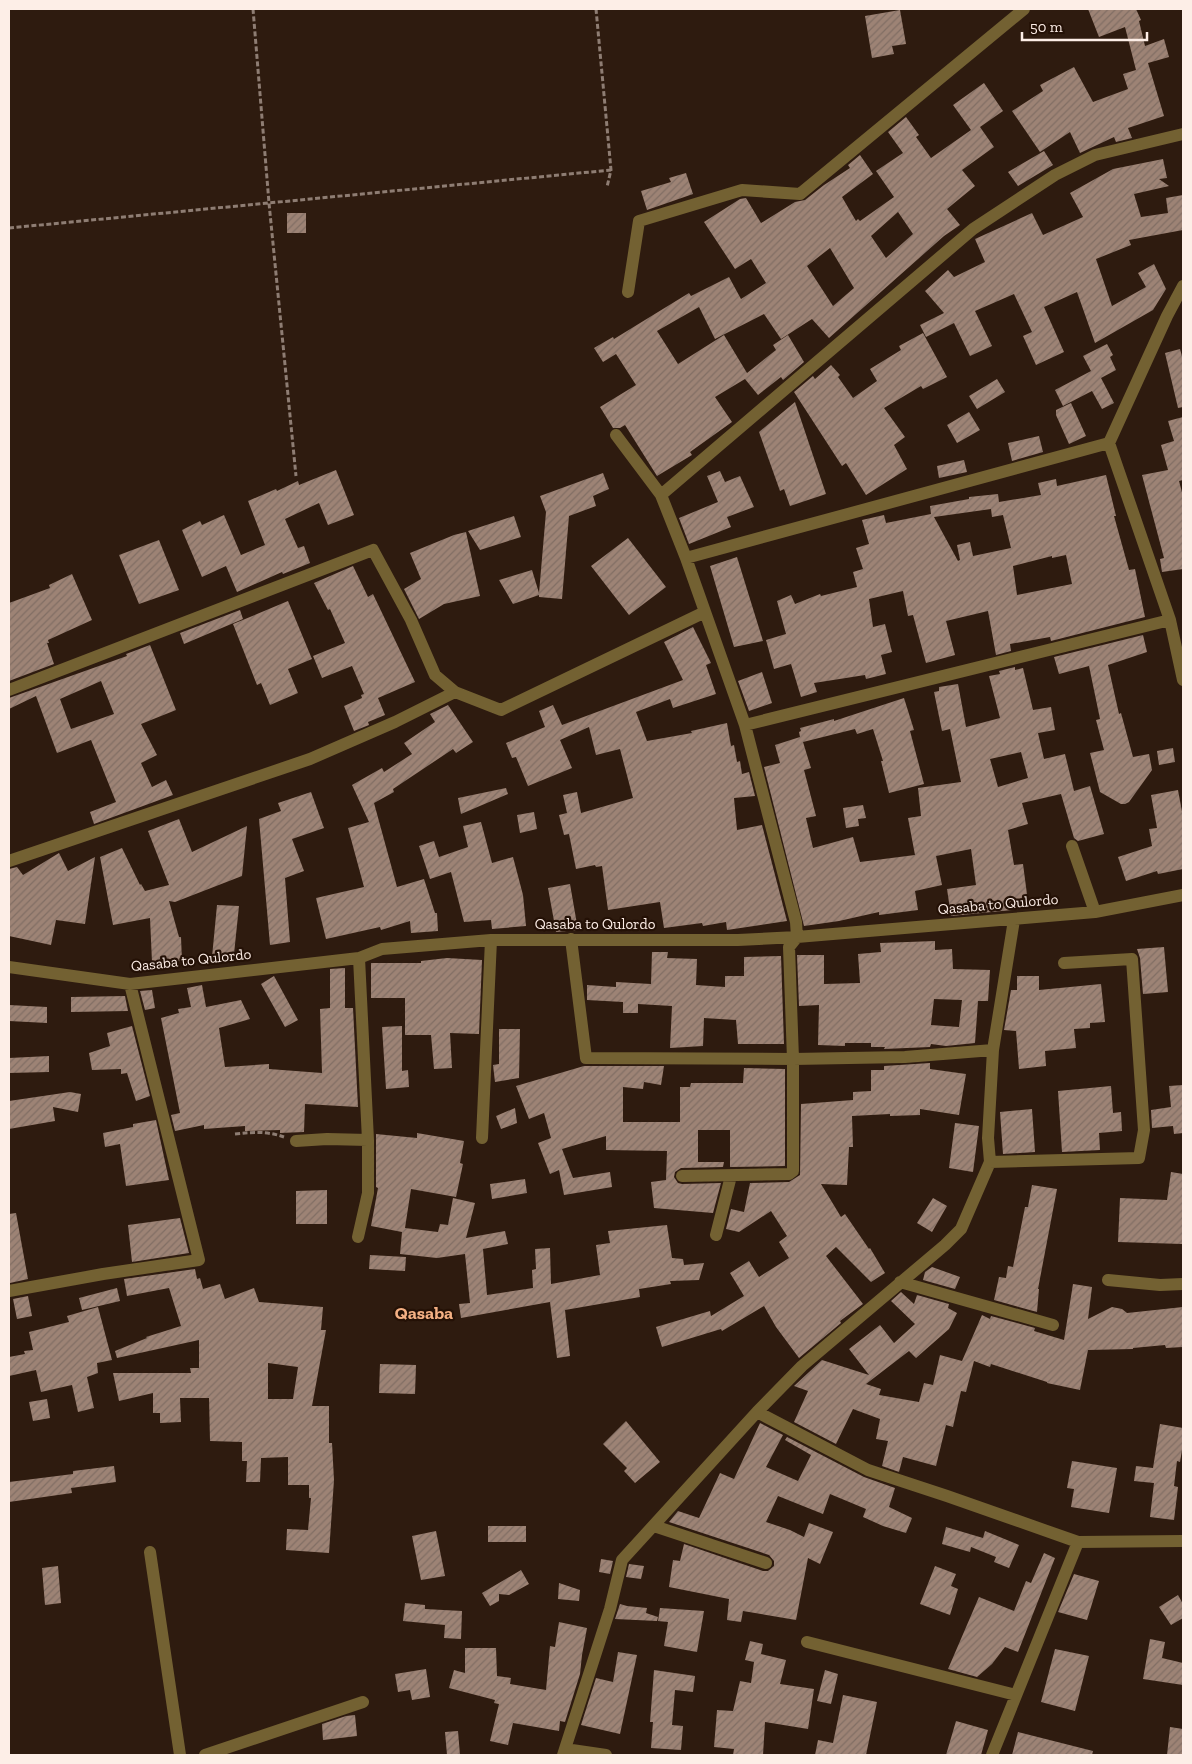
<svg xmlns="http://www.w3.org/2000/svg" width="1192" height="1764" viewBox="0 0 1192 1764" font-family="'Zilla Slab',serif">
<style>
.building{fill:url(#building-hatch);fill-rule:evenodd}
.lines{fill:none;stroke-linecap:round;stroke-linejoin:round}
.path{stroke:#8e7d73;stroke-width:3;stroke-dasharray:5 2.5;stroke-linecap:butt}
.minor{stroke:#736132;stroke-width:12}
.labels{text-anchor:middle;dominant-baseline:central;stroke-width:4.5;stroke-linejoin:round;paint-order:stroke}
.street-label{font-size:15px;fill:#fdeee7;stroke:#241106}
.quarter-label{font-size:18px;font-weight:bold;fill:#f5b184;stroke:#241106}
</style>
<defs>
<pattern id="building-hatch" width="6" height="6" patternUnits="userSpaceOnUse" patternTransform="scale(1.25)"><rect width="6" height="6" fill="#9d8375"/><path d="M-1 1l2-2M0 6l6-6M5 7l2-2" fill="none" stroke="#816e64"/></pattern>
</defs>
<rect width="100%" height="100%" fill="#2e1b0f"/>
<path class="building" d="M1088 9H1136L1141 20 1139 21 1145 46 1164 39 1169 57 1148 63 1164 116 1128 128 1132 138 1116 142 1114 137 1080 153 1070 132 1040 152 1012 111 1043 91 1040 85 1074 67 1093 102 1128 89 1123 74 1136 70 1125 27 1099 37Z
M900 10 906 44 892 46 894 54 872 58 865 16Z
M984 83 1003 111 980 127 994 147 962 170 975 186 947 209 960 225 944 236 829 338 812 319 781 339 764 314 715 339 699 307 657 331 678 364 724 335 747 373 776 350 773 345 788 335 804 362 783 380 781 377 758 395 745 379 715 397 732 422 690 452 692 455 657 476 625 425 620 428H613L600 407 636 385 616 354 603 362 594 348 613 337 614 339 689 293 691 296 729 277 741 299 766 283 751 259 735 269 704 222 740 199 746 198 761 223 795 202 805 200 824 185 850 168 848 165 860 155 873 174 842 197 856 221 858 219 860 221 894 197 876 171 903 153 888 132 906 117 919 135 916 137 931 158 971 130 953 105ZM898 212 913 234 886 258 871 236ZM830 248 854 288 833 306 807 266Z
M1044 151 1053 165 1018 186 1008 172Z
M1163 159 1167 178 1159 179 1169 186 1134 194 1141 217 1168 213 1166 198 1183 195V230L1129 240 1131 245 1096 259 1112 306 1146 287 1138 273 1154 264 1166 289 1153 310 1095 343 1077 292 1044 307 1064 352 1036 365 1023 336 1032 332 1014 294 975 311 992 346 970 356 954 323 926 337 920 325 944 313 925 291 948 270 954 277 985 262 975 239 1032 213 1043 235 1083 217 1070 193 1113 169Z
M686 173 693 194 647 210 641 191 671 182 669 178Z
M287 213H306V233H287Z
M923 333 947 377 923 389 921 386 884 408 905 437 894 445 907 469 866 495 846 463 842 466 794 392 813 376 815 379 831 365 840 375 838 377 853 398 877 381 870 369 901 350 899 346Z
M1107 344 1113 355 1110 357 1116 370 1101 378 1114 403 1102 409 1092 391 1063 406 1055 390 1091 371 1083 356Z
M1180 349 1183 360V407L1178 408 1165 353Z
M997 379 1005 392 977 409 969 396Z
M795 402 826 494 790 506 784 489 780 491 759 432Z
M1071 403 1086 436 1069 444 1056 415V410Z
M969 412 980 430 957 443 947 425Z
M1183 417V480L1179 481 1183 496V569L1162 572 1160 559 1164 558 1142 475 1168 470 1161 445 1174 441 1168 421Z
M1039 436 1043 452 1012 461 1008 443Z
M964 460 967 472 939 478 937 466Z
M336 470 354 515 328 525 319 503 285 519 298 548 304 546 310 563 283 574 282 572 237 592 226 566 202 577 182 530 200 521 202 525 224 515 241 555 265 545 248 501 276 489 277 491 298 481 299 485Z
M720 471 725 482 740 476 754 507 727 517 731 527 689 544 679 518 718 502 707 476Z
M603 473 609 489 593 496 596 506 569 516 562 599 539 597V595L513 604 499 580 532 570 539 593 546 512 540 496Z
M1106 475 1116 516H1114L1129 570 1135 569 1145 617 1051 641 1050 637 1010 644 1011 651 996 655 988 611 946 621 955 655 926 663 913 615 908 616 903 591 869 599 873 627 885 624 892 652 881 655 886 674 866 679 865 675 814 683 817 692 801 697 791 664 774 669 766 640 786 634 777 601 791 595 795 604 820 594 821 596 857 587 853 572 863 569 856 548 869 544 862 520 884 515 886 523 931 514 930 506 969 499V497L998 494 999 502 1041 495 1038 483 1056 479 1057 486ZM991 509 992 517 1003 515 1011 548 973 556 970 542 957 545 960 560 958 561 934 517ZM1066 555 1072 584 1017 595 1013 566 1052 556V558Z
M514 516 521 537 480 550 468 531Z
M466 532 480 596 444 604 419 619 404 589 421 579 410 553 454 535Z
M628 538 666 587 629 615 591 566Z
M159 540 179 590 139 604 119 555Z
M737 557 763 641 734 647 710 566Z
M353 566 368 597 373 594 415 682 378 698 385 715 368 722 369 725 354 731 344 706 362 698 361 695 364 694 352 666 322 678 313 656 345 643 330 609 328 610 314 583Z
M72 574 92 620 48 640 49 643H47L54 664 9 681V603L50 588 49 585Z
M288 601 312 659 288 669 298 693 270 705 261 683 257 685 233 624Z
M240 610 243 619 184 644 180 633Z
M693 627 711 663 706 665 716 694 673 708 670 699 636 712 647 741 692 733 691 731 727 723 731 746 734 745 737 762 740 761 742 774 749 772 755 796 734 798 737 830 762 825 787 921 727 930 726 922 703 926 702 923 664 928 660 902 608 910 602 866 596 867 595 865 576 869 569 834 564 835 559 815 567 813 563 795 577 792 581 813 633 798 620 749 596 755 589 727 560 740 572 768 528 786 516 757 512 758 506 743 545 727 539 711 553 705 562 725 683 680 664 642Z
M1143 635 1147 652 1108 665 1119 714 1121 713 1133 757 1149 754 1152 770 1129 802 1125 804H1121L1100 792 1090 753 1104 750 1096 720 1100 719 1089 666 1059 674 1054 657Z
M150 645 176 710 141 724 157 755 141 763 152 787 166 780 173 795 94 824 90 812 116 802 91 740 57 753 36 696 9 709V698L127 656 126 654ZM101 681 114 714 71 729 60 699Z
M1015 667V670L1023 668 1033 710 1051 707 1055 730 1038 733 1044 759 1065 754 1074 791 1090 786 1104 834 1078 841 1074 838 1061 794 1022 803 1028 824 1008 830 1014 865 1023 864 1028 902 1012 904V910L951 916 947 889 976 885 971 849 936 856 942 885 915 891 918 910 879 915V912L839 921 804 926 764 767 780 763 775 745 800 737 799 732 801 731 800 728 834 719V721L904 698 914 730 910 731 924 784 889 793 881 761H883L873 729 857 734 855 729 803 742 811 768 804 770 816 816 806 818 813 848 853 837 860 862 915 855 908 818 921 816 918 788 961 782 950 729 942 731 934 692 939 691V687L958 684 966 727 1000 718 989 676 1000 674 999 671ZM1021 752 1028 778 998 787 990 759Z
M762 672 772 703 749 711 738 681Z
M448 705 473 742 456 753 453 749 393 789 394 792 374 803 397 887 424 879 435 913H437L438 931 411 933 410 921 381 930 380 927 326 939 316 898 364 887 348 828 369 822 352 785 382 768 384 772 412 754 404 743 435 722 430 714Z
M1173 748 1175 762 1159 765 1157 751Z
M506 788 508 794 461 814 458 798Z
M1178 790 1183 817V869L1158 874 1157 871 1126 881 1118 857 1152 846 1149 829 1157 828 1151 795Z
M311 792 324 828 292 839 304 871 285 878 290 942 270 945 259 819 281 811 278 803Z
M863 805 866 818 858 819 859 826 846 828 843 808Z
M534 812 537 829 520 833 517 815Z
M179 819 192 852 247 826 242 876 175 902 169 901 179 937H181L182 961 152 962 150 918 113 925 100 857 122 848 140 885 141 884 145 891 169 885 148 831Z
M481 822 492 863 513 857 523 895 526 926 492 929 491 920 464 922 451 872 430 879 419 846 434 841 439 857 468 847 463 826Z
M59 853 68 871 95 857 85 924 56 920 51 945 9 936V869L17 867 23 875Z
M570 884 578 930 556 932 548 888Z
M217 905 239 906 234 954 212 957Z
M935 941V950L952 949 953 969 990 970 988 1001H978L975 1043 946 1046 931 1044 930 1047 884 1049 885 1047H871V1043H845V1046L818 1045 819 1005 799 1006 797 955H824V984L860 983 858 954 881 952 880 943ZM934 999 962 1000 959 1027 931 1025Z
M1164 947 1168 992 1143 994 1140 958 1137 949Z
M652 952H668L667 958 697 959 696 985 725 987V976H744V957L781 956 784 1044H738L736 1020 704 1018 703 1046 670 1048 672 1006 638 1004V1013H623V1002L587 1000V985L616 987V982L651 984Z
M447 958 482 960 479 1034 450 1033 452 1068 434 1069 431 1035H405V998H371V963H421V961Z
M345 968V1008H353L358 1107 305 1104 304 1132 280 1133V1130L245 1131V1126L204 1129V1125L175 1131 171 1115 180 1113 161 1018 179 1013 178 1009 191 1007 187 988 202 985 206 1007 241 1000 250 1019 219 1028 225 1067 269 1064V1069L322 1073 320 1009 330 1008V969Z
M274 976 298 1020 285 1027 261 984Z
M1017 976H1039V990L1101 984 1105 1022 1090 1023V1028L1074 1029 1076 1048 1045 1051 1046 1066 1019 1069 1016 1031 1004 1030 1011 990H1017Z
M152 990 155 1008 145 1010 140 991Z
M125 996 128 1011 71 1012V997Z
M9 1005 47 1007V1023L9 1021Z
M132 1026 150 1096 136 1101 127 1073 121 1074V1069L92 1070 89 1053 110 1046 107 1033Z
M402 1026V1071L408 1070 409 1087 386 1089 382 1027Z
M499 1029H520L519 1078 495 1082 493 1065 499 1064Z
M49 1056V1072L9 1073V1058Z
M930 1063V1069L966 1074 959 1115 920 1109V1115L890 1116V1114L852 1116 853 1147H849L847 1185 821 1184 841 1217 845 1214 869 1249 870 1248 885 1273 871 1282 836 1247 826 1256 863 1304 840 1321 841 1323 799 1358 776 1327 764 1306 722 1331 721 1329 662 1347 656 1327 710 1311 711 1316 744 1296 730 1273 749 1261 759 1277 789 1258 779 1242 787 1236 771 1211 739 1232 726 1229 731 1209 744 1212 750 1183 789 1182 800 1175 801 1104 853 1100V1092L871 1091V1070H884V1066Z
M584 1066H664L661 1085 644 1082 643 1089 623 1087V1122H680V1087H690L691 1083H743L744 1068 785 1069V1166L730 1167V1130H698V1162H724L723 1167 681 1168 675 1172 674 1177 678 1183 682 1184 721 1183 713 1213 654 1208 651 1182 666 1180 667 1151 606 1150V1136L562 1149 573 1178 610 1172 612 1187 564 1195 559 1170 550 1174 538 1143 551 1138 544 1113 529 1119 516 1086Z
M1183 1085V1133L1174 1134 1173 1126 1152 1128 1151 1110 1171 1107 1169 1086Z
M1111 1086 1113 1113 1121 1112 1122 1131 1099 1133 1100 1150 1062 1152 1058 1091Z
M70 1092 81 1094 78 1112 53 1107 55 1121 9 1129V1101Z
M515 1108 517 1123 501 1129 496 1116Z
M1032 1109 1035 1152 1003 1154 1000 1112Z
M156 1120 169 1180 126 1186 120 1144 105 1147 103 1133 133 1127V1124Z
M955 1123 979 1126 973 1172 949 1168Z
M417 1133 464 1141 460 1163 463 1164 456 1197 411 1189 405 1228 438 1232 440 1224 448 1225 453 1198 475 1203 466 1238 505 1231 508 1244 483 1249 487 1295 533 1288 532 1270 536 1269 535 1249 550 1248 551 1284 600 1275 596 1245 610 1243 608 1231 667 1225 672 1258 683 1259 684 1265 704 1263 699 1280 670 1281 671 1284 639 1289 640 1297 565 1310 570 1356 557 1358 550 1302 461 1318 459 1304 470 1303 465 1254 437 1258 400 1254 402 1232 371 1226 378 1188 376 1187V1134L417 1138Z
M1171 1172 1183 1174 1182 1244 1118 1242 1120 1198 1167 1200Z
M525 1179 527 1193 492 1199 490 1184Z
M1032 1185 1057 1189 1038 1289H1039L1037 1312 994 1300 999 1277 1006 1278 1008 1266 1013 1267 1025 1207H1028Z
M327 1190V1224H296V1191Z
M933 1198 947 1206 932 1232 917 1223Z
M16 1213 28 1279 10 1283 9 1214Z
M180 1218 189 1253 132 1262 128 1225Z
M370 1255 406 1257 405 1271 369 1269Z
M932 1267 960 1277 955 1289 923 1280 925 1272Z
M195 1269 197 1279 200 1278 203 1289 220 1284 225 1299 254 1288 259 1302 323 1307 321 1330H326L312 1406H329V1443H332L334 1480 329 1553 286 1550 287 1529 308 1530 311 1498H309V1485H288V1457L261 1458 260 1482H246L247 1461H242V1442L210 1441 209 1398H180L181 1422 160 1423V1413H153V1393L119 1401 113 1373H191L190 1368H199V1340L117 1358 115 1351 147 1338 146 1337 181 1326 169 1288 127 1296 124 1279ZM268 1363 298 1367 293 1399H268Z
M1073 1284 1092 1287 1088 1319 1112 1307 1122 1309 1127 1313 1183 1307V1347L1166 1348 1165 1345 1133 1348V1349L1088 1350 1080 1390 1047 1383V1382L991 1364 990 1367 974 1361 966 1392 961 1391 953 1427 946 1425 936 1466 903 1457 899 1472 882 1466 888 1441 876 1439 880 1419 853 1409 836 1444 794 1422 808 1391 794 1386 822 1360 869 1375 849 1349 880 1325 894 1343 915 1324 891 1301 901 1292 914 1304 917 1295 949 1304 948 1308 957 1313 949 1329 916 1358 909 1351 866 1384 881 1389 879 1395 919 1402 924 1383 933 1385 940 1355 962 1361 982 1315 990 1319 991 1316 1035 1328 1034 1331 1064 1340Z
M117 1288 120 1301 82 1310 79 1298Z
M28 1296 32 1316 17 1319 13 1299Z
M98 1307 112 1360 97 1363 98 1373 87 1377 94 1408 78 1412 72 1385 41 1392 36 1370 9 1376V1357L25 1354 24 1351 33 1350 29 1332 69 1322 67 1316Z
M380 1364 416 1365 415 1394 379 1393Z
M47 1399 50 1418 33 1421 29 1402Z
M626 1421 660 1462 635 1483 624 1471 627 1468 603 1444Z
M760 1423 783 1435 766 1467 798 1481 811 1455 785 1440 787 1437 864 1477 895 1488 889 1507 912 1518 906 1533 883 1526 863 1517 866 1509 830 1494 823 1514 778 1496 766 1522 790 1530 804 1537 809 1523 833 1532 820 1564 808 1558 796 1620 743 1611 741 1622 727 1620 729 1599 669 1587 673 1560 680 1561 684 1544 763 1571H768L774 1566V1561L769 1555 669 1522 678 1511 699 1518 720 1473 734 1479Z
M1160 1424 1183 1428V1444L1180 1462 1177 1461 1174 1486 1178 1487 1174 1520 1150 1517 1154 1483 1134 1481 1136 1466 1153 1468Z
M1072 1461 1117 1468 1109 1513 1071 1507 1074 1489 1067 1488Z
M114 1466 116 1482 71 1488 72 1493 9 1502V1482L73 1474V1471Z
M488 1526H526V1542H488Z
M946 1527 983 1538 985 1531 1019 1545 1009 1568 994 1562 996 1557 971 1547 970 1552 942 1544Z
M436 1531 445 1576 421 1580 412 1536Z
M1044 1553 1055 1558 1018 1652 1005 1647 992 1664 977 1677 948 1669 979 1597 1014 1611 1026 1581 1031 1583Z
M601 1559 613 1561 610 1574 599 1572Z
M629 1564 644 1566 641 1579 626 1577Z
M58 1566 61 1603 45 1605 42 1568Z
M935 1566 956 1574 951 1586 958 1589 950 1615 920 1604Z
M521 1570 529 1584 509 1595 499 1594V1601L490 1606 482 1593Z
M1074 1574 1099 1581 1087 1620 1058 1612Z
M559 1583 580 1590 579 1601 558 1599Z
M1178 1595 1183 1604V1618L1171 1625 1159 1607Z
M405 1603 425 1605V1609L462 1611 461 1639 444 1638 445 1625 403 1621Z
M620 1604 627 1606 647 1608 646 1613 658 1617 657 1621 615 1619Z
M660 1608 704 1611 697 1652 664 1646 668 1622 658 1621Z
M559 1622 587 1628 582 1655 580 1674 565 1722 560 1721 559 1731 513 1723 508 1745 490 1741 499 1704 494 1703 495 1700 449 1688 454 1670 465 1673V1648H496L497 1676 511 1678 510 1684 546 1690 550 1646 555 1647Z
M1150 1639 1165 1642 1162 1658 1183 1663V1685L1143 1679Z
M750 1641 763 1644 761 1654 786 1660 780 1684 814 1689 808 1729 765 1722 763 1755H733L734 1749 714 1747 717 1710 733 1711 740 1681 751 1683 754 1662 745 1660Z
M1055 1649 1089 1656 1075 1711 1041 1702Z
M618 1652 637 1655 620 1734 581 1725 596 1678 613 1682Z
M426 1669 430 1697 412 1700 410 1690 398 1692 395 1674Z
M654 1670 695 1676 693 1692 675 1690 672 1725 683 1726 681 1750 651 1748 653 1722H650Z
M825 1670 838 1674 831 1704 817 1701Z
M843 1695 877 1702 866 1755H815L818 1740 833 1743Z
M355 1715 357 1736 323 1740 322 1724 346 1716Z
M956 1721 988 1730 981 1755H946Z
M1170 1727 1183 1729V1755H1167Z
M458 1731 460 1755H447L445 1732Z
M1018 1732 1093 1751 1092 1755H1012Z"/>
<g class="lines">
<path class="path" d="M253 9 269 203 296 476
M596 9 611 170 607 187
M9 228 611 170
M235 1134C253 1132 267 1131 284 1137"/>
<path class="minor" d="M1183 286 1167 316 1109 443 1170 620 1183 680
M628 292 639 221 742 190 800 194 1024 9
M616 435 661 495 686 558 745 725 796 922 797 937 789 947 793 1059V1171L789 1174 682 1176
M661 495 973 229 1055 175 1095 155 1183 134
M686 558 1109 443
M9 690 373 550 411 620 435 675 455 692
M745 725 1170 620
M1072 846 1095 912
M9 861 310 759 395 722 455 692 501 710 705 612
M571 939 586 1058 793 1059 905 1057 993 1050
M9 967 130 984 359 958 382 949 491 940H738L797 937 1095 912 1183 895
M482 1138 491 940
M296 1141 327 1139 368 1140
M990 1162 1139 1158 1144 1130 1132 959 1064 963
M716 1235 731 1176
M358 1237 368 1193V1140L359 958
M1108 1280 1160 1285 1183 1284
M900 1282 1053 1325
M9 1291 103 1274 199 1260 130 984
M757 1412 868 1470 947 1496 1078 1542 1183 1541
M654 1526 766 1563
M150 1552 180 1755
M807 1642 1016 1695
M565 1749 606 1755
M205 1755 363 1702
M563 1755 610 1609 622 1560 757 1412 802 1366 945 1245 961 1229 990 1162 988 1138 993 1050 1014 920
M992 1755 1078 1542"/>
</g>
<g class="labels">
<g class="street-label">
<text transform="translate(998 904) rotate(-5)">Qasaba to Qulordo</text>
<text x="595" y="924">Qasaba to Qulordo</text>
<text transform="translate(191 960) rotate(-6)">Qasaba to Qulordo</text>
</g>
<g class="quarter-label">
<text x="424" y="1313">Qasaba</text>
</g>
</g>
<rect width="1192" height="1764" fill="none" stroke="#fdeee7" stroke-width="20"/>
<path d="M1022 32v8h125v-8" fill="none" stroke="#fdeee7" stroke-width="2.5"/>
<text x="1030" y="32" font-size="15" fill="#fdeee7" stroke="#241106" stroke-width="4" paint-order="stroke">50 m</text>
</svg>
